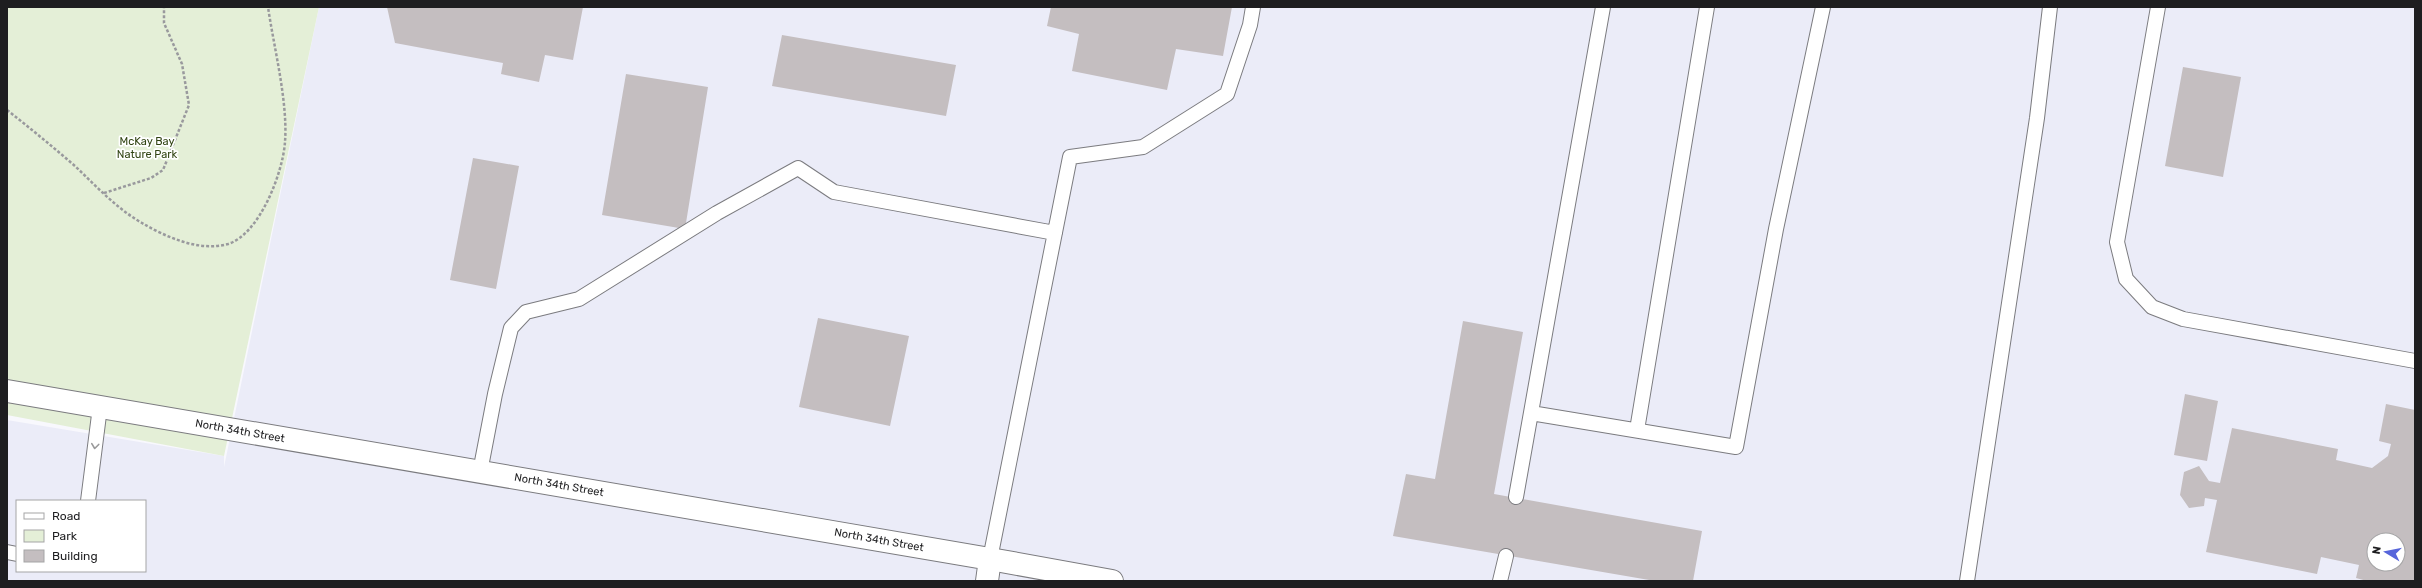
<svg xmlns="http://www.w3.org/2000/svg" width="2422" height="588" viewBox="0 0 2422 588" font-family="Rubik,sans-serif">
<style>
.built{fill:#ebecf8;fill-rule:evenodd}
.green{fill:#e4efd7}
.building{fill:#c4bec0;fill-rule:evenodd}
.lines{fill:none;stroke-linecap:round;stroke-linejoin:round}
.lane-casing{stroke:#7b7b7f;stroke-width:16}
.street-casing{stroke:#7b7b7f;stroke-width:24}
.secondary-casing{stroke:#7b7b7f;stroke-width:24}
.path{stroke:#99999d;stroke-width:2.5;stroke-dasharray:3 2;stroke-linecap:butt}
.lane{stroke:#fff;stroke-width:14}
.street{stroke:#fff;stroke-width:22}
.secondary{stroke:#fff;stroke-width:22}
.oneway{stroke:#9a9a9b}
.labels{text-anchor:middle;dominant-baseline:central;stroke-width:3.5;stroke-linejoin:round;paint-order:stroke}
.park-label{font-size:11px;fill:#304312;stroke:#fff}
.street-label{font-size:11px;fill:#1e1e20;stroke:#fff}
</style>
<rect width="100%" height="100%" fill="#f8f8fd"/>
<path class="built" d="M319 7H2415V581H7V420L224 456V467ZM17 501H145V571H17ZM2374 540H2398V564H2374Z"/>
<path class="green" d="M7 7H319L224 456 7 415Z"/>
<path class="building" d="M387 7H583L573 60 545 55 539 82 501 74 503 63 395 43Z
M1051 7H1232L1223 56 1176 49 1167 90 1072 71 1079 34 1047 26Z
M782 35 956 65 946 116 772 86Z
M2183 67 2241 77 2223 177 2165 166Z
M626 74 708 87 685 229 602 215Z
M473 158 519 166 496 289 450 280Z
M818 318 909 336 890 426 799 407Z
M1463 321 1523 332 1494 494 1702 531 1693 581H1655L1393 536 1406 474 1435 479Z
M2185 394 2218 401 2207 461 2174 455Z
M2386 404 2415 410V581H2367L2356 578 2359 565 2321 557 2317 574 2206 552 2217 500 2205 498 2204 506 2189 508 2180 495 2184 472 2199 466 2209 481 2220 483 2232 428 2338 449 2336 460 2372 468 2388 456 2391 444 2379 441ZM2374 540H2398V564H2374Z"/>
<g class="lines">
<defs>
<path id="lane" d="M2158 7 2117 242 2126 279 2152 307 2183 319 2415 361
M1531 413 1736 447 1776 229 1823 7
M1637 430 1707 7
M480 472 495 394 511 328 526 312 579 299 717 213 798 168 834 192 1055 233
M1516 497 1603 7
M88 501 100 407
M7 552 17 554
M990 559 1070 157 1143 147 1227 94 1250 25 1253 7
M1500 581 1506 556
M1967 581 2037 118 2050 7"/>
<path id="street" d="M990 559 1112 581"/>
<path id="secondary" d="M7 391 990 559 987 581"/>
</defs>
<use href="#lane" class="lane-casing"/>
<use href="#street" class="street-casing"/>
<use href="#secondary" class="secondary-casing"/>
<path class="path" d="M7 110C30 128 53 147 75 166 96 186 116 208 142 223 166 237 199 252 228 244 260 234 283 172 285 142 288 102 274 48 268 7
M104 193 151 178 163 170 189 105 182 64 164 23V7"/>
<use href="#lane" class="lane"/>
<use href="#street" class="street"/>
<use href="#secondary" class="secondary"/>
</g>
<defs><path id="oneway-chevron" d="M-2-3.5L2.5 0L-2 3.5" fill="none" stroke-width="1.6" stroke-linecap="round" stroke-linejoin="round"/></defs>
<use class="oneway" href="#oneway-chevron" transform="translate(95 446) rotate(97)"/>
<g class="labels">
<g class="park-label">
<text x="147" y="141">McKay Bay<tspan x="147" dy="13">Nature Park</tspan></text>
</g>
<g class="street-label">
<text transform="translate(240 431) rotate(10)">North 34th Street</text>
<text transform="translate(559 485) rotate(10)">North 34th Street</text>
<text transform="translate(879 540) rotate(10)">North 34th Street</text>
</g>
</g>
<rect width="2422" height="588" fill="none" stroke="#1e1e20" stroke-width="16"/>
<rect x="16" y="500" width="130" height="72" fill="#ffffff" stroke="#a5a5a6"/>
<rect x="24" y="513" width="20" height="6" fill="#ffffff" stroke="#a5a5a6"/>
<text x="52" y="520" font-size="12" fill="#1e1e20">Road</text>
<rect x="24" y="530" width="20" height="12" fill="#e4efd7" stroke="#a5a5a6"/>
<text x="52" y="540" font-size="12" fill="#1e1e20">Park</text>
<rect x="24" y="550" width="20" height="12" fill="#c4bec0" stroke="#a5a5a6"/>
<text x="52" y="560" font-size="12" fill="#1e1e20">Building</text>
<g transform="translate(2386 552) rotate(280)"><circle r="19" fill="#ffffff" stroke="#a5a5a6"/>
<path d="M0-3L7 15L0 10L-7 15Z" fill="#5665db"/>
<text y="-6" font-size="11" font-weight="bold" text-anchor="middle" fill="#1e1e20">N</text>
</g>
</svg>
